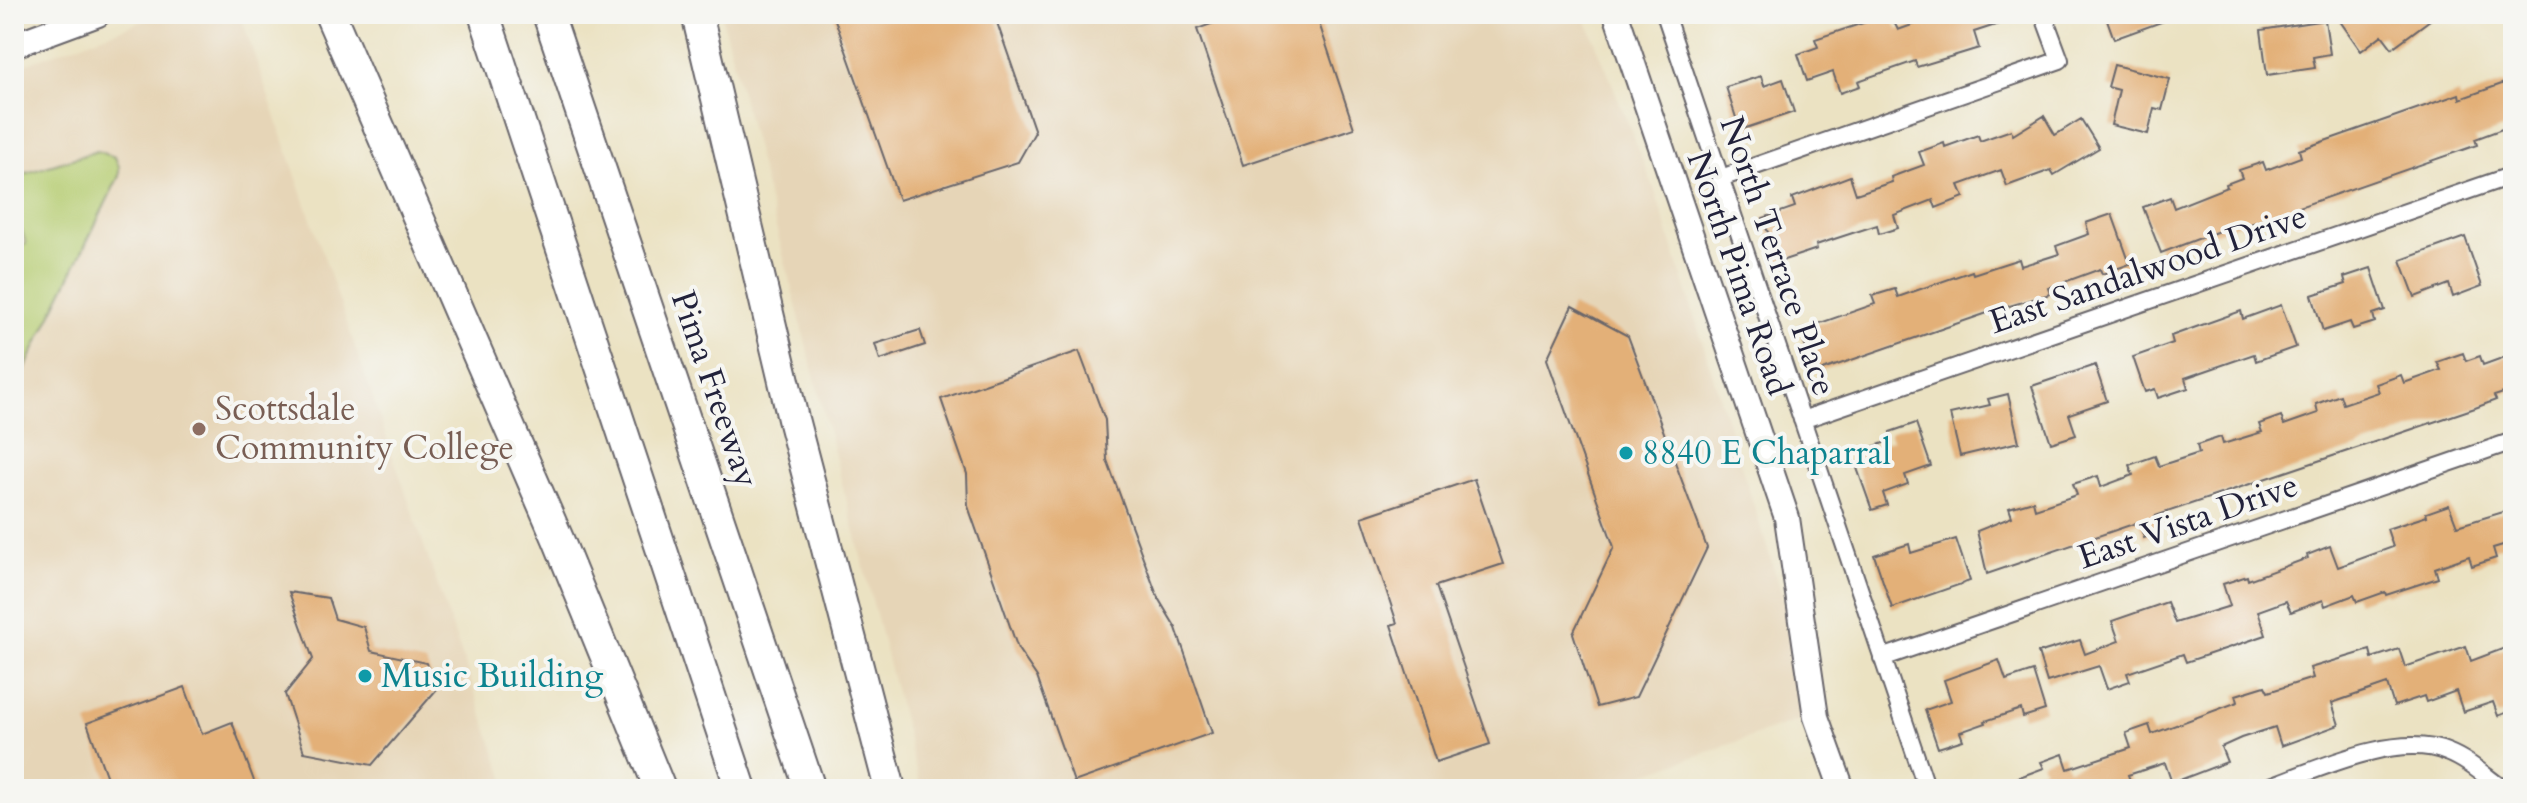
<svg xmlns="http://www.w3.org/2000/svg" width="2527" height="803" viewBox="0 0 2527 803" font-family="Cardo,serif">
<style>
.built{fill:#e6d5b7}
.green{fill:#b5cc71;stroke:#6c7756;stroke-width:2}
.building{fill:#e3b078}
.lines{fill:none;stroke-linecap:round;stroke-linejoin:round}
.street-casing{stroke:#68656a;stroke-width:20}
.secondary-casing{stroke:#68656a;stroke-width:28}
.highway-casing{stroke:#68656a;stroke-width:34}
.street{stroke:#fff;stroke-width:16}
.secondary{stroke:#fff;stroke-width:24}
.highway{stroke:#fff;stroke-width:30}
.education-dot{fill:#8d6e63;stroke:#f6f6f2;stroke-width:3}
.culture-dot{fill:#0f9aa8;stroke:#f6f6f2;stroke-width:3}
.labels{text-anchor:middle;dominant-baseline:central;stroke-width:8;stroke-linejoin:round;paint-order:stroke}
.street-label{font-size:34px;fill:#22223b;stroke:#f6f6f2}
.education-label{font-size:34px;fill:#785e54;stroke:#f6f6f2;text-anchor:start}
.culture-label{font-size:34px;fill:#0d838f;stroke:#f6f6f2;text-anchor:start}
</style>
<rect width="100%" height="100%" fill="#f6f6f2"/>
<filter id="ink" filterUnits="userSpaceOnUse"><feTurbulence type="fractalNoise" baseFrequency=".0125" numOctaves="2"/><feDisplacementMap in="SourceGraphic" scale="16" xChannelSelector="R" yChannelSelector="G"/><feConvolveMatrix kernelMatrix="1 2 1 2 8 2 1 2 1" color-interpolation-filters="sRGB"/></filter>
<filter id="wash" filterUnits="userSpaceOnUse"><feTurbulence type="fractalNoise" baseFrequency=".006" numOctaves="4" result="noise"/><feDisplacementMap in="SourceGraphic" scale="32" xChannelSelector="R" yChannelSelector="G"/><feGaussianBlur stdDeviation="1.8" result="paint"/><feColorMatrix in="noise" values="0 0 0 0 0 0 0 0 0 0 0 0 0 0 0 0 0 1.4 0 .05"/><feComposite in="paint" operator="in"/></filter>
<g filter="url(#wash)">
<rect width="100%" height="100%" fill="#ebe2c2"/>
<path class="built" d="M163 14H240L508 789H14V68Z
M721 14H1584L1654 188 1819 713 1602 789H921Z"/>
<path class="green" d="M97 151 115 157 119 167V176L14 391 16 268 14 248 26 244 14 206V177Z"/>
<g id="blocks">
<path class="building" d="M833 14H994L1035 132 1018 162 899 200Z
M1239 14H1316L1354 128 1243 165 1197 29Z
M1890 14 1898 30 1943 14H2019L2020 17 1974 32 1979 48 1917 67 1915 61 1858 81 1860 86 1840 93 1833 72 1807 81 1798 54 1818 47 1815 39Z
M2105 14H2177L2178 16 2114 39Z
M2335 14H2438L2392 48 2382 35 2361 51Z
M2325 20 2330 54 2313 57 2315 68 2267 75 2261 30Z
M2114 65 2170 79 2162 110 2154 108 2148 134 2111 125 2119 90 2108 87Z
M1761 76 1764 86 1783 79 1794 112 1740 130 1726 87Z
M2513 80V125L2475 139 2477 145 2242 227 2240 223 2161 253 2143 207 2170 197 2174 208 2227 187 2226 184 2242 178 2239 170 2263 162 2266 170 2301 157 2299 150 2459 94 2460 99Z
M2044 116 2055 135 2081 119 2099 148 2054 175 2051 170 2007 186 2001 170 1959 185 1964 197 1936 208 1933 200 1894 215 1898 228 1879 234 1877 225 1816 245 1817 249 1778 262 1763 218 1795 207 1792 198 1850 176 1856 194 1892 182 1891 177 1924 165 1919 152 1944 143 1945 147 1978 135 1980 141 2011 130 2013 135Z
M2112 214 2130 264 2102 274 2100 269 2048 288 2050 294 1996 310 1814 373 1800 330 1875 304 1872 296 1895 289 1898 297 1972 271 1973 274 2019 259 2021 266 2059 254 2056 246 2089 234 2086 223Z
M2465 237 2482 286 2453 297 2449 284 2415 297 2401 260Z
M2371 268 2385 310 2373 314 2375 322 2353 329 2350 322 2323 331 2312 295 2346 284 2344 277Z
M2281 305 2296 347 2256 361 2254 354 2185 378 2188 388 2158 398 2155 389 2145 392 2133 357 2173 343 2171 336 2241 311 2243 319Z
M1572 306 1628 336 1707 548 1636 697 1597 707 1573 633 1614 547 1547 359Z
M920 330 925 345 880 360 875 344Z
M1079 351 1105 420 1107 460 1158 598 1176 628 1212 733 1074 782 1037 677 1018 649 968 506 967 474 941 399Z
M2463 353 2466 361 2480 356 2483 365 2513 354V390L2494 396 2496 400 2475 408 2155 516 2161 532 2144 538 2139 522 1987 574 1977 531 2012 517 2009 508 2033 501 2035 509 2077 495 2073 484 2098 476 2101 487 2133 475 2129 465 2155 456 2159 466 2199 453 2197 445 2221 437 2223 444 2262 432 2259 424 2281 416 2284 425 2318 413 2316 404 2340 395 2343 404 2379 392 2376 384 2401 375 2404 383 2441 370 2437 362Z
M2095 365 2107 401 2069 414 2076 435 2051 443 2032 386Z
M2008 394 2019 442 1960 456 1950 414 1990 405 1988 399Z
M1916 423 1931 466 1905 475 1908 484 1883 493 1887 505 1872 510 1852 454 1892 440 1890 432Z
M1474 479 1503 564 1436 586 1490 744 1436 762 1391 625 1397 623 1362 517Z
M2449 505 2457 526 2513 509V542L2493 548 2496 558 2472 566 2469 556 2435 568 2438 578 2386 595 2385 592 2357 602 2354 595 2325 606 2323 600 2291 612 2286 601 2258 611 2266 635 2186 662 2183 654 2127 673 2130 681 2107 689 2099 666 2047 682 2038 653 2080 640 2085 654 2119 641 2112 621 2167 602 2175 623 2230 606 2223 584 2247 576 2248 580 2308 558 2307 555 2330 546 2338 567 2393 547 2387 529 2427 516 2426 513Z
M1956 539 1970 581 1892 608 1874 555 1909 544 1911 553Z
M289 592 328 598 335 619 364 627 371 651 426 663 437 689 372 765 304 752 285 694 313 659Z
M2513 645V710L2498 716 2493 702 2463 712 2456 691 2426 702 2424 696 2394 706 2387 684 2332 703 2339 725 2281 746 2275 727 2241 738 2221 747 2227 762 2172 783 2165 763 2128 775 2133 789H1993L1992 787 2044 768 2041 762 2063 754 2068 769 2131 748 2126 733 2149 725 2152 734 2238 702 2236 695 2265 686 2268 692 2313 678 2310 668 2370 650 2372 658 2399 649 2405 667 2466 646 2471 661Z
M1999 660 2006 680 2033 671 2045 710 2023 717 2021 709 1985 721 1986 723 1960 732 1963 740 1938 748 1925 710 1951 701 1944 680Z
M185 687 202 734 232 722 257 789H111L87 723Z"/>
</g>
</g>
<g filter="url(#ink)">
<use href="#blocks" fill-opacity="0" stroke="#68656a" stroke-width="2"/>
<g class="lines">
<defs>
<path id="street" d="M1665 14 1927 789
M1721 178 2060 60 2043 14
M1802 420 2513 175
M1882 658 2513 441
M2263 789C2314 771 2395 731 2447 752 2468 760 2485 776 2503 789"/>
<path id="secondary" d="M1616 14 1787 518 1816 717 1842 789
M14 45 98 14"/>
<path id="highway" d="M330 14 558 539 660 789
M484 14 741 789
M548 14 810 789
M697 14 793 419 890 789"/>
</defs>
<use href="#street" class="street-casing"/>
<use href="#secondary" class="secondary-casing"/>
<use href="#highway" class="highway-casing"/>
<use href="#street" class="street"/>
<use href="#secondary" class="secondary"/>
<use href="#highway" class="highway"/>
</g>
</g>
<circle class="education-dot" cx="199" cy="429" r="8"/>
<g class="culture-dot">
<circle cx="1626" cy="453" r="8"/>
<circle cx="365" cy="676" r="8"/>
</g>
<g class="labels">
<g class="street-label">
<text transform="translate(1778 256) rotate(71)">North Terrace Place</text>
<text transform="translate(2148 269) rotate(-19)">East Sandalwood Drive</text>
<text transform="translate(1739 273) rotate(71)">North Pima Road</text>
<text transform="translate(715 389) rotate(71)">Pima Freeway</text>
<text transform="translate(2188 521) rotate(-19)">East Vista Drive</text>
</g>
<g class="education-label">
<text x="215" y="409">Scottsdale<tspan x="215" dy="39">Community College</tspan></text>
</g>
<g class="culture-label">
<text x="1642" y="453">8840 E Chaparral</text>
<text x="381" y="676">Music Building</text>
</g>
</g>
<rect width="2527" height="803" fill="none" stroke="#f6f6f2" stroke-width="48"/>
</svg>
